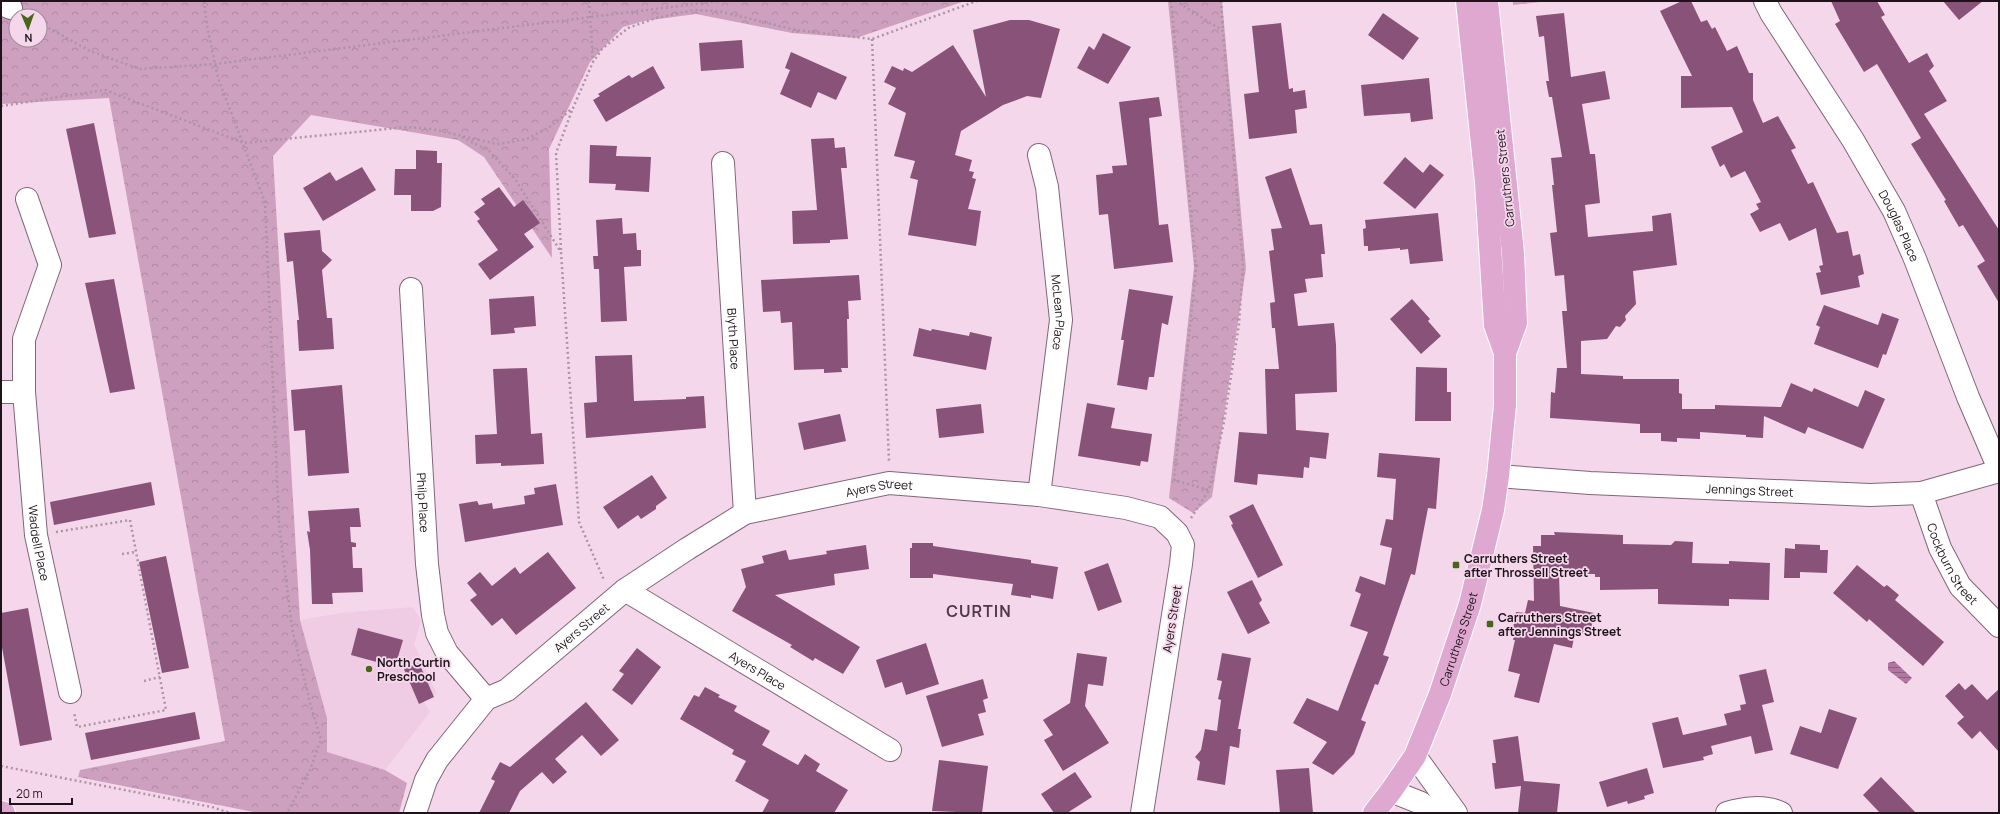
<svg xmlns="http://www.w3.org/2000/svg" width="2000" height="814" viewBox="0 0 2000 814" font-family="Manrope,sans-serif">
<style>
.built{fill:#f0cbe4}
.park{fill:url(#park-crowns);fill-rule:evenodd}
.water{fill:url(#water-rules)}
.building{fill:#895279}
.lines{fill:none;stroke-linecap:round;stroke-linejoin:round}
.minor-casing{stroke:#816678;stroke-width:24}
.major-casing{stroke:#fff;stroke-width:24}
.path{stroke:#ab94a4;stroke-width:2.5;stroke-dasharray:2 3;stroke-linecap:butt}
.minor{stroke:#fff;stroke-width:22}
.major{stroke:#dfa8d0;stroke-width:22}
.poi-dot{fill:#486519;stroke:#f5d7eb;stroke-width:1.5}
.labels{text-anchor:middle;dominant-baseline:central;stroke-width:3.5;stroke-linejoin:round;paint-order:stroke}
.street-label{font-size:12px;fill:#1e131b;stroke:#f5d7eb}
.poi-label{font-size:12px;font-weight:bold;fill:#1e131b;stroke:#f5d7eb;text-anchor:start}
.district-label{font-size:16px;font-weight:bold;letter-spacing:1px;fill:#503849;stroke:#f5d7eb}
</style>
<defs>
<pattern id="park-crowns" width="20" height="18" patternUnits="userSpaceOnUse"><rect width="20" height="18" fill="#cea0bf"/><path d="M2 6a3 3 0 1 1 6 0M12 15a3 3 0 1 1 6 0" fill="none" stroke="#b089a4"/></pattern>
<pattern id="water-rules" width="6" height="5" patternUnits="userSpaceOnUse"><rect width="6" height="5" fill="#b177a0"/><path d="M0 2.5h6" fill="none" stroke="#8f6082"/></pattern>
</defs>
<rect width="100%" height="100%" fill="#f5d7eb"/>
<path class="built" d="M413 607 421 621 414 644 437 694 421 697 430 712 385 770 327 753V718L300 620 341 613Z"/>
<path class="park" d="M1 1H965L856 38 792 33 696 14 644 21 623 27 590 62 549 149 552 258 484 157 458 140 311 115 273 156 300 620 327 718V752L385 770 407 783 399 813H258L78 777 80 770 225 741 109 98 1 104ZM16 16H40V40H16Z
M1168 1H1222L1246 268 1212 497 1193 513 1169 498 1194 267Z
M1513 1H1550L1513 5Z"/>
<path class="water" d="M1894 661 1912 678 1906 684 1888 670V663Z"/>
<path class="building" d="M1682 1H1691L1701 22 1707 20 1712 29 1715 27 1727 51 1737 46 1749 73H1753V100L1763 123 1778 116 1796 148 1791 150 1808 184 1813 182 1837 233 1848 231 1853 256 1860 254 1864 274 1858 276 1860 287 1821 295 1816 273 1821 272 1819 266 1823 265 1816 228 1789 241 1780 223 1760 232 1750 214 1759 209 1756 204 1761 202 1745 171 1731 178 1724 164 1720 167 1711 147 1743 132 1732 107 1681 108V76H1692L1660 11Z
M1831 1H1877L1885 15 1881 17 1909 63 1927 53 1934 66 1929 71 1947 101 1924 114 1999 230V303L1977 266 1985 261 1963 225 1959 227 1944 201 1946 200 1911 144 1921 138 1877 64 1864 72 1835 24 1840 21Z
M1943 1H1983L1959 20Z
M1383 13 1419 38 1403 60 1368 35Z
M1564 13 1571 77 1605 71 1610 99 1582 104 1590 154H1595L1600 203 1585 205 1588 237 1653 231 1652 216 1671 213 1677 265 1633 271 1636 304 1625 316 1626 320 1620 327 1616 326 1607 339 1581 341V374L1623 376V379H1679V393L1682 394V409H1715V405L1781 407 1791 383 1812 392 1814 388 1858 407 1865 390 1885 399 1863 449 1808 427 1805 434 1764 416 1763 438 1746 437V435L1700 432V439L1677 438V442L1661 441V433H1640V424L1550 418 1551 392 1555 393 1557 368H1567L1562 311H1567L1564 275 1555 276 1550 233 1557 232 1552 185H1554L1551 158 1562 157 1552 97H1549L1546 81H1549L1544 36 1539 37 1536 16Z
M1010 20H1029L1060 29 1041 98 1027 96 1003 105 961 131 955 155 972 160 969 171 974 172 972 178 976 179 968 209 981 211 976 246 908 235 918 180 910 178 915 161 894 156 906 113 888 104 896 88 884 82 892 66 903 71 904 68 912 72 953 45 986 97 973 30Z
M1281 23 1289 89 1293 88V92L1305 90 1307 108 1295 110 1297 133 1249 139 1244 94 1259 92 1252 26Z
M1103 33 1131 47 1108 84 1077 68 1089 46 1094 50Z
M742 40 744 68 701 71 699 43Z
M791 52 847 77 836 100 818 92 811 108 780 94 790 70 785 68Z
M653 66 665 88 606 122 593 100 600 96 598 94 629 75 632 78Z
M1429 78 1433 119 1411 122 1410 113 1364 116 1361 85Z
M1159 97 1162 116 1149 118 1159 225 1168 224 1173 262 1114 269 1108 214 1099 215 1096 175 1113 173 1112 166 1127 165 1119 102Z
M94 123 116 234 89 238 66 129Z
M834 138 835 148 845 147 847 168H841L848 239 830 240V243L793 244 792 211 817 210 811 139Z
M590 145 617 146 616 156 651 157 649 192 615 190 616 184 589 183Z
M416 150 437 151V163H442L441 207 433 211H411V195H394L395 169H416Z
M1405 157 1423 173 1430 164 1444 175 1415 209 1383 183Z
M362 167 376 190 323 221 303 188 330 172 336 181Z
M1291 168 1310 225 1322 224 1325 254H1321L1323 277 1305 279 1307 292 1294 294 1298 326 1334 323 1336 345 1337 392 1295 394 1296 430 1329 433 1326 459 1310 457 1309 468 1304 467 1303 478 1258 474 1257 485 1234 482 1239 432 1267 434 1265 369H1279L1275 328H1272L1270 303 1275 302 1269 251 1274 250 1271 229 1282 228 1265 177Z
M499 187 514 207 523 200 540 223 524 234 534 247 490 280 478 264 498 250 477 221 480 219 474 212 485 204 481 199Z
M1438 213 1443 261 1410 264 1408 249 1400 250V248L1368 251V246H1364L1363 229 1366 228 1365 220Z
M622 218 623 234 636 233 637 250H641V266L624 267 627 321 601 322 599 269H594L593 256H598L596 220Z
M320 230 322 251 332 260 322 270 327 318H332L334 349 299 351 297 320H299L293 261 287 262 284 233Z
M859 275 861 300 848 301 849 319H847L848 368H841L842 372 824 373V369L794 370 792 322 781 323 780 311 763 312 761 280Z
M114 279 135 389 110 393 85 283Z
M1129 289 1173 296 1168 325 1162 323 1154 377H1149L1147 390 1117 385 1124 340H1121Z
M534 296 536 326 514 328 515 333 491 335 489 299Z
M1412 299 1430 319 1428 321 1441 336 1421 354 1390 319Z
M1824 305 1878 325 1882 313 1899 319 1886 355 1883 354 1878 368 1814 344 1820 327 1816 325Z
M919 328 931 331 932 329 969 336 970 332 992 337 986 370 913 356Z
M632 355 634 401 686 399V397L704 396 706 428 586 438 584 403 597 402 595 356Z
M1416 367 1447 368V392H1451V421H1415Z
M527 368 531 434 542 433 544 464 501 466V463L476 464 475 435 497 434 493 369Z
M342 385 349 473 308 476 305 430 294 431 291 390Z
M1087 403 1115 408 1111 428 1152 434 1148 462 1141 461 1140 466 1078 456Z
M981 404 984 433 939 438 936 409Z
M840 414 846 441 804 450 798 423Z
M1379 453 1440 458 1436 509 1428 508 1415 575 1411 574 1383 655 1389 657 1378 685 1375 684 1361 720 1366 722 1354 754 1333 775 1312 763 1327 742 1293 723 1307 698 1338 711 1368 632 1350 626 1361 594 1355 591 1360 576 1385 585 1392 548 1380 545 1386 519 1393 520 1396 479 1377 477Z
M652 475 667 498 656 506V509L641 519 638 515 618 529 603 507Z
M151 482 155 505 54 525 50 502Z
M556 484 563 525 465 542 459 504 477 501 479 505 492 503 493 509 525 504 524 496 535 494 534 488Z
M1253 504 1283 565 1258 578 1231 525 1233 524 1229 516Z
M359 508 361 527H350L351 542 356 543V547H352L353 568H362L363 592 332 593 333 604H312L310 550 307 531 310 532 308 511Z
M1554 532 1623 535V544L1671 545 1675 541 1693 542 1692 563 1729 564V561L1770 563 1769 600 1729 599V606L1658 604V589L1600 590V577H1595V574H1559L1560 606 1594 613 1590 635 1575 632 1572 648 1554 644 1539 703 1514 697 1520 674 1508 671 1515 640H1513L1516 628H1513L1516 612 1525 613 1528 600 1534 601 1533 546H1541V535H1555Z
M912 543H933V546L1031 560V563L1058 567 1053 599 1031 595V598L1011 595 1013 584 933 574V578H910V548H912Z
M1795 544 1820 545V550H1828L1827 573 1800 572V578H1784L1785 548 1795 549Z
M866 545 869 569 834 574 835 585 775 595 860 647 843 674 815 658 813 661 790 647 792 645 732 611 746 587 741 569 764 563 762 556 786 550 789 560 827 554 826 551Z
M548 552 576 588 516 635 502 618 492 626 470 600 477 595 467 583 480 572 492 586 515 567 520 574Z
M166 556 189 668 162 673 139 562Z
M1108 563 1122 602 1098 611 1084 572Z
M1857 565 1884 587 1887 585 1899 595 1895 600 1944 642 1923 666 1869 619 1867 622 1833 593Z
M1252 580 1262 600 1259 603 1270 623 1248 634 1227 592Z
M28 608 52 740 20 746 1 642V613Z
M358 628 403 640 395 667 351 655Z
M926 643 939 684 906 695 902 682 885 688 876 660Z
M637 648 661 667 632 705 612 690 624 674 619 671Z
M1077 653 1107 657 1103 686 1088 684 1085 706 1109 743 1063 771 1044 740 1053 735 1043 720 1070 703Z
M1222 653 1251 658 1238 729H1241L1239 748 1230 746 1225 785 1197 780 1200 762 1195 757 1201 750 1205 729 1217 731 1221 700 1218 699 1222 681 1217 680Z
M419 663 434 697 419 704 404 669Z
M1766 669 1774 702 1762 705 1773 750 1755 754 1751 736 1711 746 1713 754 1703 757 1704 760 1663 768 1652 723 1678 717 1683 735 1727 725 1724 714 1741 710 1740 705 1746 704 1739 675Z
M983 679 988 698 983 700 986 712 978 714 984 735 942 747 926 696Z
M1959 683 1965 690 1972 684 1987 700 1999 689V752L1980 731 1972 739 1957 723 1964 717 1945 696Z
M705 687 720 695 718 697 737 706 734 711 770 731 762 745 798 765 805 754 820 764 816 771 848 790 834 813H762L769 800 735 781 746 761 732 754 734 750 680 719 694 695 699 697Z
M586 702 619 740 601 756 582 735 555 759 567 772 553 784 542 772 520 791 509 813H479L495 781 491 779 500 762 510 767Z
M1829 709 1857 718 1838 769 1790 754 1800 726 1821 733Z
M195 712 200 739 91 760 85 733Z
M1518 736 1524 781 1560 784 1557 813H1518L1521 786 1495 789 1492 763H1496L1493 740Z
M939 760 988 766 982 813 932 811Z
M1309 768 1313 813H1280L1276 770Z
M1647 768 1654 793 1644 796 1645 799 1628 804 1627 801 1607 807 1599 782Z
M1075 772 1092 797 1067 813H1054L1041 794Z
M1881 777 1916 813H1880L1863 795Z"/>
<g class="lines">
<defs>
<g id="minor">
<path id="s1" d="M1765 1 1771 13 1853 140 1894 211 1915 259 1968 397 1999 469"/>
<path d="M1 4 11 8"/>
<path id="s2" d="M1039 155 1047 187 1061 320 1039 495"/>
<path id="s3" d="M723 163 745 513"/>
<path id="s4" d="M27 199 50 265 24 339V392L36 535 70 692"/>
<path id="s5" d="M411 289 427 564 433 615 437 633 447 653 486 699"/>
<path d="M1 392H24"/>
<path id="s6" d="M1498 476 1590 483 1870 495 1921 493 1999 471"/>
<path id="s7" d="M1921 493 1940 548 1960 586 1999 626"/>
<path id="s8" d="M625 590 890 750"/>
<path d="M1415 756 1456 813"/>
<path d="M1391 791 1421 803 1434 813"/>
<path id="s9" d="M415 813 426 780 437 760 486 699 507 690 625 590 687 549 745 513 889 483 1039 495 1126 508 1160 517 1177 533 1183 545 1181 564 1142 813"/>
<path d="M1727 813C1742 808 1765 805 1781 813"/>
</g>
<g id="major">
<path d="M1467 1 1486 182 1495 325 1505 353"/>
<path d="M1 812 4 813"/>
<path id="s10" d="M1374 813 1391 791 1415 756 1440 694 1470 604 1493 510 1498 476 1505 405V353L1516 323 1513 253 1487 1"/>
</g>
</defs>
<use href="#minor" class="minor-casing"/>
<use href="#major" class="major-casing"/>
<path class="path" d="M204 1 207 26 218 78 265 202 279 524 292 628 311 707 321 739 310 770 287 813
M589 1 593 62
M1171 1 1196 268 1174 480 1209 490 1224 422 1239 324 1243 265 1223 31 1176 1
M1221 1 1223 30
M40 23 90 51 140 69 215 64 719 1
M872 39 889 462
M1 106 105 90 244 143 407 127 432 129 497 144 512 142 529 138 551 126 573 108 593 62 602 49 628 28 656 18 694 10 718 11 796 30 872 39 977 1
M462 137 489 151 515 179 561 252 579 522 604 580
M561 250 556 153 573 108
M1191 518 1209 490
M56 532 130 520 166 710 77 727 74 712
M122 554 136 552
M144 681 160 677
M1 766 212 807 230 813"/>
<use href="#minor" class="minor"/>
<use href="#major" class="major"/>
</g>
<g class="poi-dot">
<rect x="1452" y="561" width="8" height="8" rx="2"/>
<rect x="1486" y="620" width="8" height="8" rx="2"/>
<circle cx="369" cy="669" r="4"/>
</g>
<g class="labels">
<g class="street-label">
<text transform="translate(1505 178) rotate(-96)">Carruthers Street</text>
<text stroke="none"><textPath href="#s1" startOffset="262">Douglas Place</textPath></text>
<text stroke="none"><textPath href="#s2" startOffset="159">McLean Place</textPath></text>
<text stroke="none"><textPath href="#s3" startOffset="176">Blyth Place</textPath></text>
<text stroke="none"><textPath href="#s9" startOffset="593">Ayers Street</textPath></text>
<text stroke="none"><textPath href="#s6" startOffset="252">Jennings Street</textPath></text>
<text stroke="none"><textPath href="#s5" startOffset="214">Philp Place</textPath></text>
<text stroke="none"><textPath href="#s4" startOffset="353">Waddell Place</textPath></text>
<text stroke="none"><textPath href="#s7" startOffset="78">Cockburn Street</textPath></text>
<text transform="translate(1172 619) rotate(-81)">Ayers Street</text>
<text stroke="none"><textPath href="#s9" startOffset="256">Ayers Street</textPath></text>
<text stroke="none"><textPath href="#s10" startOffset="195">Carruthers Street</textPath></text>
<text stroke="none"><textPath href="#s8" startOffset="155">Ayers Place</textPath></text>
</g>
<g class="poi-label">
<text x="1464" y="558">Carruthers Street<tspan x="1464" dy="14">after Throssell Street</tspan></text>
<text x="1498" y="617">Carruthers Street<tspan x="1498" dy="14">after Jennings Street</tspan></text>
<text x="377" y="662">North Curtin<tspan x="377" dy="14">Preschool</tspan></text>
</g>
<g class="district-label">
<text x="979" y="611">CURTIN</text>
</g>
</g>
<rect width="2000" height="814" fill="none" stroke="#1e131b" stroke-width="4"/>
<g transform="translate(28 28) rotate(178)"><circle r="19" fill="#f5d7eb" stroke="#9f8998"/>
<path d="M0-3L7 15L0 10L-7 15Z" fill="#486519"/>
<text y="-6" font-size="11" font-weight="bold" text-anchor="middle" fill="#1e131b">N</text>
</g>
<path d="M10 798v6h62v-6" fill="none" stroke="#1e131b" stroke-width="2"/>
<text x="16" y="798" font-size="12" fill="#1e131b" stroke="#f5d7eb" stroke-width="3" paint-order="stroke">20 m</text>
</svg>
